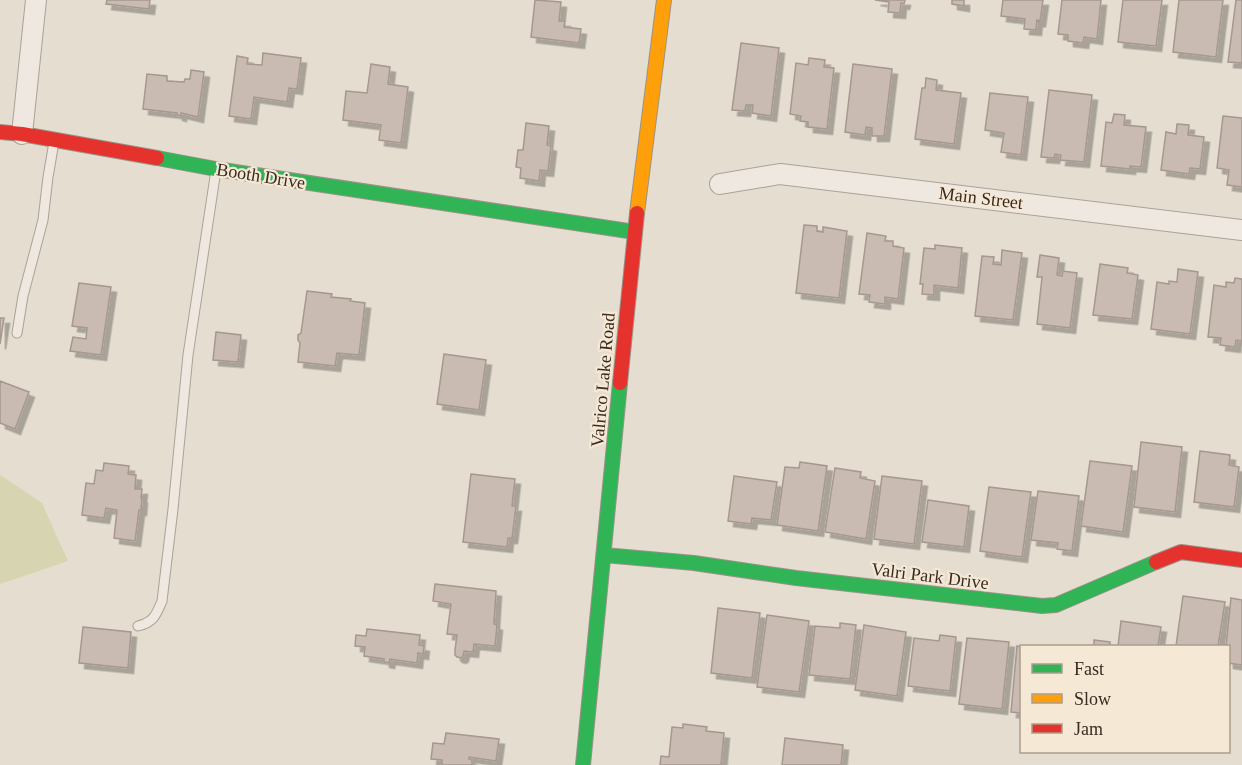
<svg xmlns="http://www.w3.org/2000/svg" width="1242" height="765" viewBox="0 0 1242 765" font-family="'Times New Roman',serif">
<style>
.green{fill:#d7d4b2}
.building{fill:#c9bbb1;stroke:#a6988f;stroke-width:1.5;filter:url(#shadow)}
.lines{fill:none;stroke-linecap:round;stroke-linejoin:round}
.lane-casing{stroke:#aba298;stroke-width:11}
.street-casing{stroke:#aba298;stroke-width:22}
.fast-casing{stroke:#9a9288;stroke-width:16}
.slow-casing{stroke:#9a9288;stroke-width:16}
.jam-casing{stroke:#9a9288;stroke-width:16}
.lane{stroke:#eee8e1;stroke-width:9}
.street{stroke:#eee8e1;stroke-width:20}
.fast{stroke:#30b455;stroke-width:14}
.slow{stroke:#ff9f0a;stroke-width:14}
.jam{stroke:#e5322d;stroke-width:14}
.labels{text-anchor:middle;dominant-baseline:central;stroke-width:4.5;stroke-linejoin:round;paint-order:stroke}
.street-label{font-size:18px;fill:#3a2a20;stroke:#f5e9d6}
</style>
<defs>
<filter id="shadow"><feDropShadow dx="5.5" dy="5.5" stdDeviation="0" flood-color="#0004"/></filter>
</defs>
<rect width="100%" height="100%" fill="#e5ddd0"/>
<path class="green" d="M0 475 42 503 68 561 0 584Z"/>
<path class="building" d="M107 0H150L149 9 106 4Z
M535 0 561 2 559 21H565L564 27 581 29 579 43 531 37Z
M875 0H905L904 4 901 3 900 13 888 12 889 2Z
M952 0H964V6L952 4Z
M1003 0H1043L1040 21 1037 20 1036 30 1024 29 1025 19 1001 16Z
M1062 0H1101L1097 39 1084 37 1083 43 1068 41V35L1058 34Z
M1123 0H1162L1156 46 1118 42Z
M1179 0H1223L1216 57 1173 52Z
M1236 0H1242V63L1228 62Z
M741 43 779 48 771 116 752 113 753 105H746L745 111 732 110Z
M263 53 301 58 297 89 289 88 287 102 254 97 251 119 229 116 237 56 248 58 247 64 262 65Z
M809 58 825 60 824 67 834 68 827 129 808 127V122L800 121 801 116 790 114 796 63 808 65Z
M371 64 390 67 388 84 408 87 401 143 379 140 381 125 343 120 346 91 367 93Z
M853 64 892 69 884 136H872V128L866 127 865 135 845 132Z
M191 70 204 72 198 117 181 113V116L177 115V113L143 109 147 74 167 76V81L184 82 185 79H190Z
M926 78 937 80 936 90 961 93 954 144 915 139 922 88H925Z
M1049 90 1092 95 1084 162 1060 160 1061 155 1055 154 1054 158 1041 157Z
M990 93 1028 97 1021 155 1001 152 1004 133 985 130Z
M1114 114 1125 115 1124 125 1146 127 1141 167 1130 166V169L1101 166 1106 122 1112 123Z
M1223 116 1242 118V187L1227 185 1229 170 1217 168Z
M526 123 549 126 547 145 551 146 548 171 540 170 539 181 520 178 521 168 516 167 518 150H523Z
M1177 124 1189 125 1188 135 1204 137 1200 169 1190 168 1189 174 1161 170 1166 132 1176 134Z
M804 225 817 226V231L823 232V227L847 231 839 298 796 293Z
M867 233 886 236 885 241H893V246L904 248 898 299 885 297V304L869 302 870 295 859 294Z
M935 245 962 248 958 288 934 285V295L922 294 923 284H920L924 248 935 249Z
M1002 250 1022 253 1013 320 975 316 982 256 994 257 993 264 1001 265Z
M1040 255 1059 258 1057 275 1062 276 1063 271 1077 273 1070 328 1037 324 1042 277H1037Z
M1100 264 1128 268 1127 273 1138 275 1132 319 1093 315Z
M1178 269 1198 272 1190 334 1151 329 1157 282 1169 284V281L1177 282Z
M1235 278 1242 279V341L1236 340 1235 347 1220 345 1221 338 1208 337 1214 285 1226 287V282L1234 283Z
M79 283 111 287 101 355 70 351 73 337 86 339 87 328 72 326Z
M307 291 332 294 331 297 351 299 350 301 365 303 359 355 337 353 335 366 298 362 300 343 298 340V335L301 333Z
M0 318H4L0 344Z
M216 332 241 335 238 362 213 360Z
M444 354 486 360 479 410 437 404Z
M0 381 29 392 15 429 0 423Z
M1141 442 1182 447 1175 512 1134 507Z
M1200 451 1230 455 1229 465 1239 467 1234 507 1194 502Z
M1090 461 1132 466 1123 532 1081 526Z
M800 462 827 466 818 531 777 525 785 467 799 468Z
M104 463 129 466 128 474 136 475 135 489H142L141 498H142L141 510H139L135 541 114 538 117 510 106 508 104 518 82 515 86 483 94 484 96 470 103 471Z
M835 468 861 472 860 478 875 481 866 539 825 532Z
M471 474 515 479 512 506H516L512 538H508L507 547 463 542Z
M734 476 777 482 771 520 752 518 751 524 728 521Z
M882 476 922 481 914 544 874 539Z
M989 487 1031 492 1022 557 980 551Z
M1038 491 1079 496 1072 551 1057 549 1058 543 1031 540Z
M928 500 969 506 964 547 922 542Z
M435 584 496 591 494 624 497 625 495 646 474 644 473 652 464 651 463 656 461 658 457 657 455 655V650L457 635 447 634 451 604 433 601Z
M1183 596 1225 602 1218 646H1176Z
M1231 598 1242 600V665L1228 663V646H1226Z
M718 608 760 613 752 678 711 673Z
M767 615 809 621 799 692 757 687Z
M1121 621 1161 627 1158 646H1118Z
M840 623 856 625 850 679 809 675 815 626 840 628Z
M864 625 906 632 897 696 855 690Z
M83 627 131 632 128 668 79 663Z
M367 629 420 635 419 645 424 646 423 654 418 653 417 663 390 659 389 663 384 662V659L364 656 365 647 355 646 356 635 366 636Z
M940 635 956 637 950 691 908 686 914 638 939 641Z
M967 638 1009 642 1002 709 959 704Z
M1094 640 1110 642V646H1094Z
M1017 646 1022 647V713L1011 712Z
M683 724 707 727 706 731 724 733 721 765H660L661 756 669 757 672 727 683 728Z
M446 733 499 739 496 761 469 757V759L472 760V765H442V760L431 759 433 743 444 744Z
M785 738 843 745 841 765H782Z"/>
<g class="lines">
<defs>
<path id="lane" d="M17 333 23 296 43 220 48 177 54 142
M138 626C154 622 156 615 162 601L173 509 188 355 216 170"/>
<path id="street" d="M22 134 36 0
M720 184 780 174 1242 230"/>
<path id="fast" d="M157 158 216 169 635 232
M604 555 694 563 796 578 1042 606 1056 605 1156 562
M583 765 620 383"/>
<path id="slow" d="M637 213 664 0"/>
<path id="jam" d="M0 132 22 134 157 158
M620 383 637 213
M1156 562 1181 552 1242 560"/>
</defs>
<use href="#lane" class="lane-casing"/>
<use href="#street" class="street-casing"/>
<use href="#fast" class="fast-casing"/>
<use href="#slow" class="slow-casing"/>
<use href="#jam" class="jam-casing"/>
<use href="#lane" class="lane"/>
<use href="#street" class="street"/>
<use href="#fast" class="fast"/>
<use href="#slow" class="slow"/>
<use href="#jam" class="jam"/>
</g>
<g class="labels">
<g class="street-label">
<text transform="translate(261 176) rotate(9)">Booth Drive</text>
<text transform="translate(981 198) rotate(7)">Main Street</text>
<text transform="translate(603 380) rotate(-85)">Valrico Lake Road</text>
<text transform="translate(930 576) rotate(7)">Valri Park Drive</text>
</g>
</g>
<rect x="1020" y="645" width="210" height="108" fill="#f5e9d6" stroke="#aa9d8d" stroke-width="1.5"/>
<rect x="1032" y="664" width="30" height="9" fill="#30b455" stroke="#aa9d8d" stroke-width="1.5"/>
<text x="1074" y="675" font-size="18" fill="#3a2a20">Fast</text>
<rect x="1032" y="694" width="30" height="9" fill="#ff9f0a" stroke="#aa9d8d" stroke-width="1.5"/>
<text x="1074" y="705" font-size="18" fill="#3a2a20">Slow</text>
<rect x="1032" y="724" width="30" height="9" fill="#e5322d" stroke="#aa9d8d" stroke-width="1.5"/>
<text x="1074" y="735" font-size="18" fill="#3a2a20">Jam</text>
</svg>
